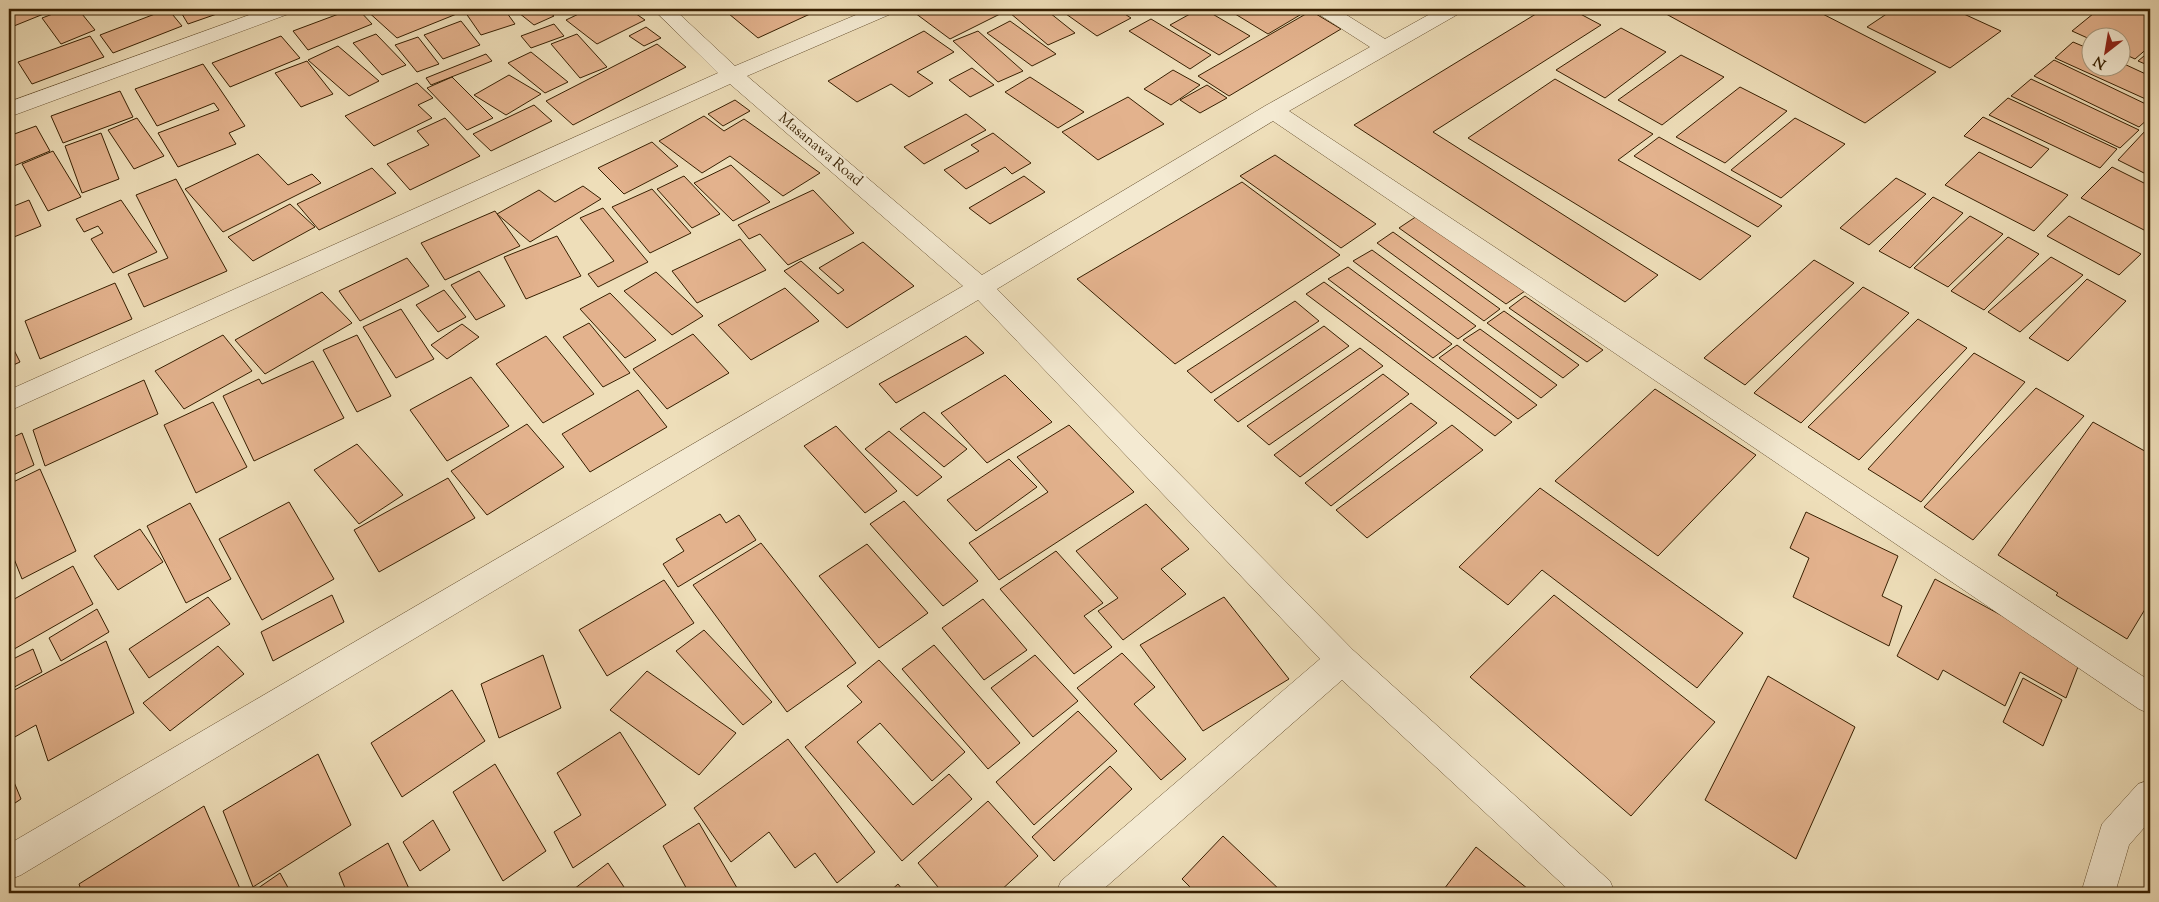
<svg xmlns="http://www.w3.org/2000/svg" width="2159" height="902" viewBox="0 0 2159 902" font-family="'Sorts Mill Goudy',serif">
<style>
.building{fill:#e3b28d;stroke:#371f01}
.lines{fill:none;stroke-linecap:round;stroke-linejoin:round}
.street-casing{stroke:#654f2f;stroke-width:1}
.street{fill:#f4ead2;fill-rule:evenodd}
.labels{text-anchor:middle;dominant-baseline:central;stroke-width:4.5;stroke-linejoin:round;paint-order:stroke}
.street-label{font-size:15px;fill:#371f01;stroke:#f4ead2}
</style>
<rect width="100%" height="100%" fill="#eedeb9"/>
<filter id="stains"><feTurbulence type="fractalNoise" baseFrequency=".004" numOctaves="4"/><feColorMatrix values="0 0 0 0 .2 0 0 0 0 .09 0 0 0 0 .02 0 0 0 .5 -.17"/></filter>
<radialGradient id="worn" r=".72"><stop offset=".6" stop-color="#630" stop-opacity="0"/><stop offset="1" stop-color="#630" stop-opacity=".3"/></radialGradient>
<path class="building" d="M14 9H49L51 11 9 28V11Z
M66 9H78L95 30 61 44 42 18Z
M168 9 182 26 113 53 100 35Z
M179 9H231L188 24Z
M352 9H358L372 24 308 50 293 31Z
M365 9H454L459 13 397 38Z
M463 9H504L515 24 481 35Z
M514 9H545L554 16 534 25Z
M589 9H629L645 20 597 44 566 20Z
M723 9H803L810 14 758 38Z
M923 9H996L1002 13 950 39 915 13Z
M1020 9H1045L1075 33 1048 45 1010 13Z
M1059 9H1117L1131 18 1097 36Z
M1199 9H1204L1250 36 1219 55 1170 25Z
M1227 9H1290L1300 15 1268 34Z
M1544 9H1571L1601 25 1433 132 1658 275 1625 302 1354 125Z
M1657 9H1813L1936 72 1865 123Z
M1894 9H1953L2001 31 1950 68 1867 27Z
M2099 9H2150V46L2135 59 2122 53V38H2092V40L2072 31Z
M1311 11 1341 29 1229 96 1198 76Z
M1151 19 1211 55 1190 69 1129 31Z
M461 21 480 45 443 59 424 35Z
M1010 21 1056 54 1032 66 987 33Z
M554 24 564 36 531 48 521 36Z
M646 27 661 38 644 46 629 36Z
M1621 28 1666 52 1605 98 1556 70Z
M924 31 954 52 917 72 933 83 909 97 891 84 857 102 828 81Z
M978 31 1023 71 998 82 953 41Z
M376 34 406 65 382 75 353 43Z
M577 34 607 67 580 78 551 44Z
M90 36 104 57 32 84 18 62Z
M281 36 300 58 230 87 212 63Z
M418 37 439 64 417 72 395 45Z
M2073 42 2092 50V68H2122V63L2150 76V101L2055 58Z
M657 44 686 67 573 125 546 101Z
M338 46 379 81 349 96 308 60Z
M2150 51V66L2138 61Z
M531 52 568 82 545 93 508 63Z
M486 54 492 61 431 85 426 78Z
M1681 55 1724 77 1662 125 1618 100Z
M2054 60 2150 106V117L2139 127 2034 76Z
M307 61 333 94 301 107 275 73Z
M203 64 245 126 229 133 236 144 178 167 158 133 219 110 214 103 157 126 135 89Z
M972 68 994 85 970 97 949 80Z
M1173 70 1200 85 1171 105 1144 89Z
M509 75 541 94 506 115 474 95Z
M452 77 493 118 467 130 427 88Z
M1030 77 1084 112 1058 128 1005 92Z
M1555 79 1653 134 1618 160 1751 236 1700 280 1468 138Z
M2031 79 2139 130 2120 148 2011 96Z
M417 83 433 98 418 105 432 118 374 146 345 116Z
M1207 85 1227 98 1200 113 1180 100Z
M1740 87 1787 111 1725 163 1676 137Z
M120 91 133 117 63 143 51 116Z
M1128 97 1164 124 1098 160 1062 132Z
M2008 98 2117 149 2100 168 1989 115Z
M735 100 750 111 723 126 708 114Z
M534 105 552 121 491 151 473 134Z
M966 114 986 130 924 164 904 147Z
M704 116 724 131 744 119 820 173 783 196 730 156 702 173 659 141Z
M1983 117 2049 149 2031 168 1964 136Z
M137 118 164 156 134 169 108 130Z
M445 118 480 156 410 190 387 164 429 145 417 131Z
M1795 118 1845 144 1781 198 1731 170Z
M36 126 50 151 9 168V136Z
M2146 130 2150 132V176L2118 160Z
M101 133 119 179 82 193 65 146Z
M993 133 1031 163 1012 174 1005 167 966 189 944 170 979 151 971 145Z
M1659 137 1782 206 1758 227 1634 156Z
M652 142 678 166 624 194 598 168Z
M53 151 81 197 48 211 22 164Z
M1979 152 2068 195 2034 231 1945 185Z
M258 154 288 185 312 174 321 183 223 232 185 189Z
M1275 155 1376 224 1341 248 1240 176Z
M731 165 770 202 733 221 694 183Z
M2112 167 2150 186V227L2146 231 2081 198Z
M372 168 396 193 319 230 297 204Z
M684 176 720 214 692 228 657 189Z
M1024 176 1045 192 990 224 969 208Z
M1896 178 1926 194 1869 245 1840 228Z
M176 179 227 271 144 307 128 274 168 258 136 195Z
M1242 182 1340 255 1175 364 1077 279Z
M583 186 601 199 530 242 497 214 539 190 555 202Z
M652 189 691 233 650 253 612 207Z
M813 190 854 233 788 265 760 234 749 239 738 225Z
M1933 197 1963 213 1910 268 1879 251Z
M29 200 41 226 9 239V208Z
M121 200 157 252 113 273 91 239 103 233 98 226 84 232 76 219Z
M290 204 315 227 253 261 228 237Z
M603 208 648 262 598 287 588 274 614 261 580 218Z
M495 211 520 246 445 280 421 243Z
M1417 216 1525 291 1506 304 1399 228Z
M1970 216 2003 234 1948 287 1914 268Z
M2069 216 2141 254 2119 275 2047 236Z
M1393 232 1500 309 1484 321 1377 243Z
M557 236 581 276 526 299 504 257Z
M2008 237 2039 254 1984 310 1951 291Z
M740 239 766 270 697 303 672 271Z
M863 242 914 286 847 328 784 271 801 261 838 294 844 290 819 268Z
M1372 250 1476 326 1458 339 1353 261Z
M2051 257 2083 275 2020 332 1988 312Z
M407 258 429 286 360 321 339 291Z
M1814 260 1854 283 1745 385 1704 358Z
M1348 267 1452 344 1433 358 1328 279Z
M479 271 505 306 476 320 451 285Z
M656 272 703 316 672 335 624 291Z
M2087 279 2126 301 2068 361 2029 338Z
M1324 282 1512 422 1495 436 1306 294Z
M115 283 132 319 40 359 25 321Z
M1863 287 1909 313 1801 423 1754 393Z
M785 288 819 321 751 360 718 325Z
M444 290 466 317 438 332 416 305Z
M322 292 352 323 265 374 235 340Z
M610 293 656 340 625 358 580 309Z
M1525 296 1603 350 1587 362 1509 308Z
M1295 301 1319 321 1211 393 1187 371Z
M401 309 434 359 396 378 363 327Z
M1504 311 1579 365 1563 378 1487 323Z
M1918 319 1967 348 1859 460 1808 427Z
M589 323 630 373 603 387 563 337Z
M462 324 479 337 447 359 431 345Z
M1324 326 1349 346 1238 422 1214 400Z
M1480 329 1557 385 1541 398 1463 340Z
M693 334 729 373 667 409 633 369Z
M223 335 252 371 184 409 155 371Z
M357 335 391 396 357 412 323 350Z
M546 336 594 394 543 423 496 364Z
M966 336 984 353 896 403 879 384Z
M9 340 20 362 9 367Z
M1457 345 1537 405 1518 419 1439 358Z
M1360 348 1383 366 1269 445 1247 426Z
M1974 353 2025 382 1921 502 1868 469Z
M313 361 344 418 254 461 223 396 259 379 262 384Z
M1383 374 1409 394 1300 477 1274 455Z
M1005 375 1052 422 987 463 941 413Z
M471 377 509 426 447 461 410 410Z
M144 380 158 414 45 466 33 430Z
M2036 388 2084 416 1973 540 1924 507Z
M1655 389 1756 455 1658 556 1555 481Z
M638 390 667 427 590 472 562 434Z
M213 402 247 467 196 493 164 425Z
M1411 403 1437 423 1331 506 1305 483Z
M924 412 967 449 944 467 900 429Z
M2093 422 2150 454V601L2127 639 2056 595 2058 593 1998 555Z
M527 424 564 467 487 515 451 471Z
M1069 425 1134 492 999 580 969 543 1048 492 1017 457Z
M1452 425 1483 450 1367 538 1336 510Z
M836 426 897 491 865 513 804 446Z
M889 431 942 477 917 496 865 449Z
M22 433 34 465 9 477V439Z
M357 444 403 495 359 524 314 470Z
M1009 459 1037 487 976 531 947 500Z
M40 469 76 551 22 579 9 546V484Z
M448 478 475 518 379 572 354 530Z
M1540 488 1743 633 1697 688 1542 570 1508 605 1459 567Z
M904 501 978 581 943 606 870 524Z
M289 502 334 579 262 620 219 539Z
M190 503 231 579 186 603 147 526Z
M1146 504 1189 549 1161 569 1186 594 1123 640 1098 611 1118 598 1076 551Z
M1806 512 1898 556 1882 596 1902 606 1889 646 1793 597 1809 558 1790 548Z
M720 514 726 523 739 515 756 540 678 587 663 564 684 551 676 539Z
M140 529 163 562 118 590 94 556Z
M761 543 856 663 787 712 693 585Z
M867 544 928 613 879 648 819 576Z
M1056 551 1103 603 1084 616 1112 647 1074 674 1000 589Z
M73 566 93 604 9 652V602Z
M1935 579 2081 659 2066 698 2020 672 2005 706 1943 670 1938 680 1897 656Z
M664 580 694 623 607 676 579 630Z
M332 595 344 622 273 661 261 632Z
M1554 595 1715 722 1631 816 1470 677Z
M208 597 230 624 149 678 129 649Z
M1224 597 1289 679 1203 731 1140 645Z
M983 599 1027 650 984 680 942 628Z
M97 609 109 632 61 661 49 638Z
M704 630 772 702 743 725 676 651Z
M106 641 134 713 48 761 36 725 13 738 9 727V693Z
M934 645 1020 743 988 769 902 669Z
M218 646 244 674 170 731 143 703Z
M33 649 42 672 9 690V661Z
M1122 653 1155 687 1134 704 1186 759 1161 780 1077 688Z
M543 655 561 708 499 738 481 684Z
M1035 655 1078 701 1033 737 991 688Z
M879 660 965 752 932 781 880 723 857 742 913 805 949 774 972 799 902 861 805 747 862 702 847 686Z
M647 671 736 733 699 775 610 710Z
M1768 676 1855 727 1796 859 1705 800Z
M2023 678 2062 700 2043 746 2003 722Z
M452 690 485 741 402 797 371 743Z
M1078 711 1117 751 1034 825 996 782Z
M620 732 666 805 573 868 554 832 581 815 557 773Z
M788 739 875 852 837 883 815 853 795 868 769 832 731 862 694 808Z
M318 754 351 825 253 887 223 811Z
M495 764 546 851 503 881 453 792Z
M1110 766 1132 789 1054 861 1032 837Z
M9 770 21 799 9 807Z
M988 801 1038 856 998 893H943L918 863Z
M204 806 241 891 237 893H82L79 884Z
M433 820 450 850 420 871 403 842Z
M699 823 740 893H689L663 846Z
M1223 836 1283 893H1196L1182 879Z
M388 843 411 893H347L339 873Z
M1476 847 1533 893H1441Z
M608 863 628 893H577L574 889Z
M280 873 291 893H251Z
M898 884 905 893H888Z"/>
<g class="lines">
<defs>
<path id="street" d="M266 9H294L291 13 9 117V102Z
M653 9H674L735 66 870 9H896L893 13 747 76 982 275 1265 106 1370 47 1317 13 1314 9H1337L1385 39 1439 9H1463L1460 13 1289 111 2150 681V714L2139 709 1273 121 997 289 1353 650 1610 881 1615 893H1572L1342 680 1099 893H1056L1061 881 1320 659 978 300 21 875 9 880V844L963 286 730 84 9 411V390L718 73Z
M2150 780V821L2129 845 2115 893H2081L2102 824 2138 784Z"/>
</defs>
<use href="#street" class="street-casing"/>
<use href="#street" class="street"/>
</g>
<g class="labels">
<g class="street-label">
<text transform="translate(820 150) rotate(40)">Masanawa Road</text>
</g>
</g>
<rect width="2159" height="902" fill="none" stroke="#eedeb9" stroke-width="30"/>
<rect x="10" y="10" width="2139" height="882" fill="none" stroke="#371f01" stroke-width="2.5"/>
<rect x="15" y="15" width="2129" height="872" fill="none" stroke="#371f01"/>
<g transform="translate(2106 52) rotate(211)"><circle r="24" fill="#f4ead2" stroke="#a8997e"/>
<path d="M0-4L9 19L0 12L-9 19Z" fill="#8f2418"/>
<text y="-8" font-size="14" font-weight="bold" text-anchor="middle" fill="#371f01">N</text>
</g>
<rect width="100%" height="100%" filter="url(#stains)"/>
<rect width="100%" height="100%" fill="url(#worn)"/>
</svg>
